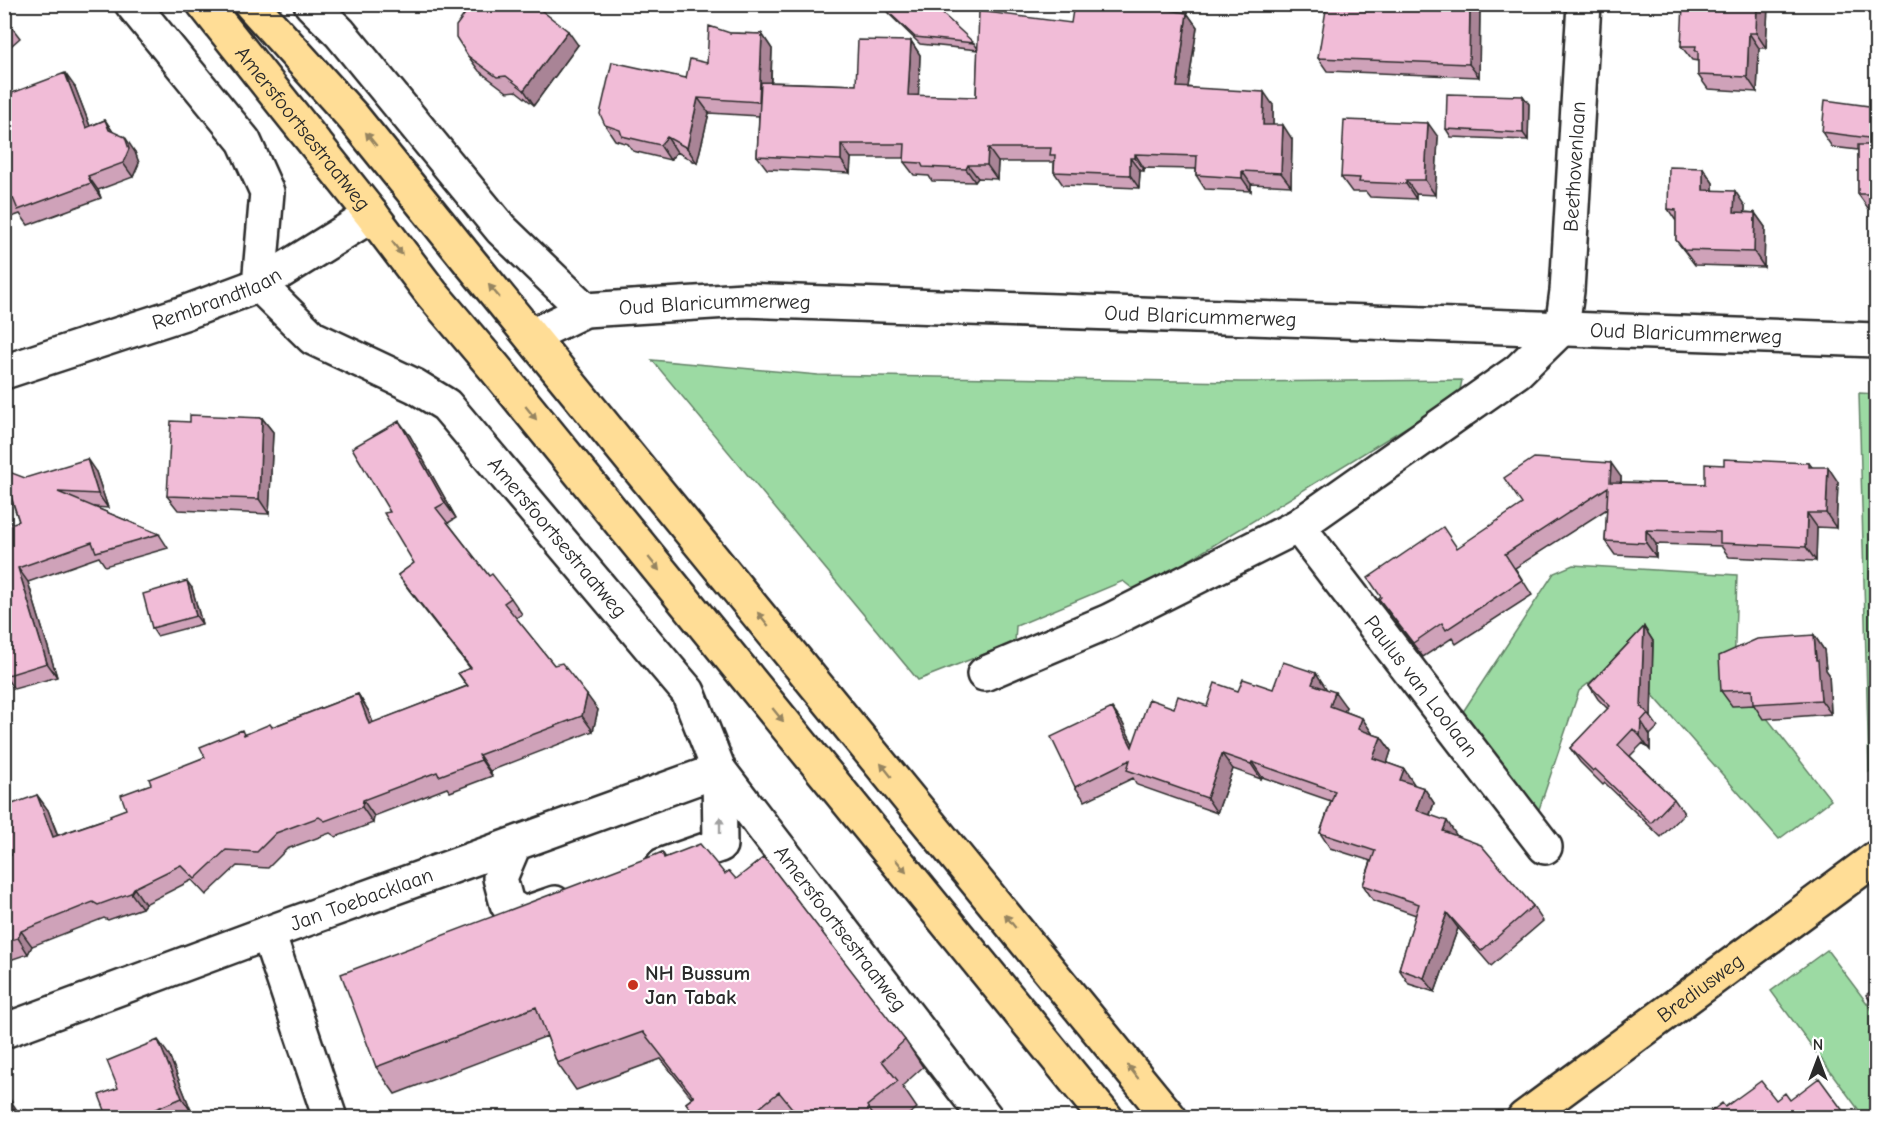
<svg xmlns="http://www.w3.org/2000/svg" width="1881" height="1122" viewBox="0 0 1881 1122" font-family="'Comic Neue',sans-serif">
<style>
.green{fill:#9cdaa3;stroke:#648267;stroke-width:1.5}
.lines{fill:none;stroke-linecap:round;stroke-linejoin:round}
.minor-casing{stroke:#2b2b2b;stroke-width:38}
.major-casing{stroke:#2b2b2b;stroke-width:38}
.minor{stroke:#fff;stroke-width:33}
.major{stroke:#ffdd96;stroke-width:33}
.wall{fill:#cfa2b9;stroke:#2b2b2b;stroke-width:1.5}
.shaded-wall{fill:#a98496;stroke:#2b2b2b;stroke-width:1.5}
.building{fill:#f1bcd7;stroke:#2b2b2b;stroke-width:1.5}
.oneway{fill:#958460}
.oneway2{fill:#a0a0a0}
.poi-dot{fill:#c8321e;stroke:#fff;stroke-width:2}
.labels{text-anchor:middle;dominant-baseline:central;stroke-width:4.5;stroke-linejoin:round;paint-order:stroke}
.street-label{font-size:21px;fill:#2b2b2b;stroke:#fff}
.poi-label{font-size:21px;font-weight:bold;fill:#2b2b2b;stroke:#fff;text-anchor:start}
</style>
<rect width="100%" height="100%" fill="#fff"/>
<filter id="ink" filterUnits="userSpaceOnUse"><feTurbulence type="fractalNoise" baseFrequency=".0167" numOctaves="2"/><feDisplacementMap in="SourceGraphic" scale="12" xChannelSelector="R" yChannelSelector="G"/><feConvolveMatrix kernelMatrix="1 2 1 2 8 2 1 2 1" color-interpolation-filters="sRGB"/></filter>
<g filter="url(#ink)">
<path class="green" d="M652 360 818 375 1240 382 1462 380 1459 395 1137 592 1123 581 1016 626 1015 642 918 680Z
M1859 393 1876 394V766L1869 772Z
M1573 565 1737 575 1734 674 1742 695 1763 713 1831 800 1779 839 1651 693 1600 674 1579 691 1534 824 1451 730 1554 573Z
M1827 950 1876 1015V1117H1864L1771 991Z"/>
<g class="lines">
<defs>
<g id="minor">
<path id="s1" d="M132 4 244 141 267 192 259 285 313 338 415 386 446 405 688 692 719 770 986 1118"/>
<path d="M311 4 340 33 501 229 585 310"/>
<path id="s2" d="M531 336 585 310 744 300 1876 340"/>
<path id="s3" d="M4 372 184 313 259 285 372 215"/>
<path id="s4" d="M1298 526 1545 847"/>
<path id="s5" d="M984 674 1109 621 1298 526 1518 371 1562 328 1567 291 1584 4"/>
<path d="M514 845 500 878 507 904 523 914 555 903"/>
<path d="M268 933 330 1118"/>
<path id="s6" d="M4 1031 268 933 719 770 720 845 663 865"/>
</g>
<g id="major">
<path id="s7" d="M204 4 372 215 432 294 494 367 1106 1118"/>
<path d="M251 4 353 117 470 262 1170 1118"/>
<path id="s8" d="M1524 1118 1876 858"/>
</g>
</defs>
<use href="#minor" class="minor-casing"/>
<use href="#major" class="major-casing"/>
<use href="#minor" class="minor"/>
<use href="#major" class="major"/>
</g>
<path class="wall" d="M1480 4 1479 77 1327 71 1318 58Z
M1768 4 1766 48H1759L1757 92 1708 89 1698 75V61L1692 60 1681 46Z
M883 7 974 43 978 49 1071 23 1187 13 1197 27 1188 87 1273 105V125L1292 139 1291 186 1251 184V191L1205 189 1196 175V169L1144 168V171H1140L1139 188 1063 185 1054 172V162H998L997 179 978 178 975 182 932 181 929 176 914 175 904 162 905 158H851L850 173 767 169 757 156 759 116 709 113 697 163 677 152 670 160 633 151 628 144 615 140 605 125 686 78 707 63 730 33 762 34 772 49 771 82 856 85 911 41 920 55 918 96 976 97 978 50 920 44 889 14Z
M4 17 20 38 4 52Z
M578 45 534 105 516 91 507 92 479 71 468 56Z
M75 87 90 126 105 120 113 132 135 152 139 163 133 177 98 190 101 198 28 225 20 214 9 218 4 212V123Z
M1523 96 1529 104 1528 140 1451 137 1446 129Z
M1876 107V209L1868 208 1858 194V150L1832 147 1822 132Z
M1438 137 1435 195 1416 194V199L1370 197 1366 192H1352L1341 177Z
M1703 168 1713 183V190L1745 206V212L1755 213 1765 227 1764 267 1695 265 1676 240V221L1668 209Z
M262 418 273 432 269 514 178 510 167 496 190 422Z
M410 436 456 518 448 523 489 576 511 598 522 614 516 618 554 665 598 710 593 731 490 771 492 776 450 792 447 788 374 816 373 823 336 837 330 833 287 849 268 868 237 866 206 895 192 880 145 904 142 908 108 920 104 918 32 946 28 954 4 962V858L11 855 37 795 48 810 58 835 111 817 126 809 151 784 205 757 245 734 272 727 358 694 368 710 373 723 467 686 458 673 470 668 409 590 398 575 414 563 390 512Z
M1809 463 1812 467 1838 482 1836 528 1817 527 1816 561 1729 557 1721 546 1656 544V557L1615 555 1605 541 1607 509 1515 568 1532 595 1456 644 1452 638 1423 657 1379 599 1457 548 1621 477V482L1705 484 1724 465Z
M96 472 108 508 94 507 159 534 168 548 105 566 99 557 28 582 57 677 14 689 4 675 19 521 13 504H11L4 494V485L25 478Z
M192 588 202 624 157 636 152 628Z
M1644 627 1653 641 1651 717 1658 727 1650 735V750L1643 743 1630 756 1674 799 1684 813 1661 837 1605 783 1603 785 1580 762 1570 748 1608 709 1598 699 1589 685Z
M1814 635 1824 650 1826 670 1829 674 1831 714 1763 719 1754 705 1732 706 1721 691Z
M1316 673 1326 689 1346 707 1344 711 1362 718 1372 733V734L1381 737 1391 751 1387 763 1404 769 1414 785 1424 788 1434 803 1430 815 1457 836 1533 906 1543 921 1491 966 1458 928 1435 992 1409 984 1399 969 1416 915 1373 900 1363 885 1371 861 1330 848 1320 833 1331 801 1262 777 1261 779 1233 769 1217 813 1137 785 1133 778 1085 801 1075 787 1122 722 1133 744 1174 708 1207 706 1238 691 1273 689Z
M662 852 666 858 725 874 736 879 905 1040 923 1067 902 1086 917 1108 904 1118H696L686 1103 692 1098 661 1059 576 1090 557 1063 547 1036 395 1094 376 1067Z
M1876 988V1047L1869 1036 1875 1007Z
M169 1055 192 1113 180 1118H108L118 1088Z"/>
<path class="shaded-wall" d="M1470 4H1480L1479 77 1469 64Z
M1757 4H1768L1766 48 1756 33Z
M1187 13 1197 27 1186 100 1177 87Z
M568 31 578 45 534 105 524 90Z
M1749 33 1759 48 1757 92 1747 77Z
M762 34 772 49 769 117 759 102Z
M911 41 920 55 918 109 908 95Z
M65 73 75 87 96 142 86 128Z
M1264 92 1273 105V138L1263 125Z
M1523 96 1529 104 1528 140 1523 133Z
M698 98 709 113 697 163 687 148Z
M105 120 115 135 109 130Z
M1428 123 1438 137 1435 195 1425 180Z
M1283 125 1292 139 1291 186 1281 173Z
M125 137 135 152 139 163 133 177 123 163Z
M667 137 677 152 670 160 660 145Z
M841 144 851 158 850 173 841 160Z
M988 148 998 162 997 179 987 165Z
M1135 154 1144 168V171L1135 158Z
M1130 158 1140 171 1139 188 1130 175Z
M968 165 978 178 975 182 966 169Z
M1703 168 1713 183V204L1703 190Z
M1242 171 1251 184V191L1242 178Z
M88 176 98 190 101 198 91 183Z
M1406 180 1416 194V199L1406 184Z
M1735 191 1745 206 1744 227 1734 212Z
M1755 213 1765 227 1764 267 1754 252Z
M262 418 273 432 269 514 259 499Z
M399 421 410 436 456 518 445 503Z
M87 459 96 472 108 508 98 494Z
M1611 463 1621 477 1620 496 1610 482Z
M1828 467 1838 482 1836 528 1826 513Z
M1807 513 1817 527 1816 561 1806 547Z
M1646 530 1656 544V557L1646 543Z
M18 568 28 582 57 677 47 663Z
M187 581 192 588 202 624 196 616Z
M1644 627 1653 641 1651 717 1641 707Z
M1814 635 1824 650 1826 670 1829 674 1831 714 1821 700 1816 660Z
M1316 673 1326 688 1322 699 1312 684Z
M1335 692 1346 707 1341 721 1330 706Z
M358 694 368 710 380 740 369 724Z
M587 695 598 710 593 731 582 716Z
M1112 708 1122 722 1142 762 1132 747Z
M1362 718 1372 733 1368 743 1358 729Z
M1641 721 1650 735V750L1640 736Z
M1381 737 1391 751 1384 773 1373 758Z
M1222 754 1233 769 1217 813 1207 798Z
M479 755 490 771 492 776 481 760Z
M1252 762 1262 777 1261 779 1251 764Z
M1404 769 1414 784 1411 795 1400 780Z
M1424 788 1434 803 1426 825 1416 810Z
M37 795 48 810 64 853 53 837Z
M363 800 374 816 373 823 362 807Z
M1447 821 1457 836 1454 846 1443 831Z
M134 888 145 904 142 908 131 893Z
M1447 913 1458 928 1435 992 1424 978Z
M21 931 32 946 28 954 18 938Z
M158 1040 169 1055 192 1113 182 1098Z
M9 1098 19 1113 21 1118H17Z"/>
<path class="building" d="M472 4H533L568 31 524 90 506 76 497 77 468 56 456 37V26Z
M885 4H932L974 43 915 37 883 7Z
M1074 4H1135L1187 13 1177 87 1264 92 1263 125H1283L1281 173 1242 171V178L1196 175 1197 156 1135 154V158H1130V175L1054 172 1055 155H1050L1051 148H988L987 165H968L966 169 923 167 921 163 904 162 905 144H841V160L757 156 761 82 856 85 858 40 911 41 908 95 976 97 979 11 1071 23Z
M1327 4H1470L1469 64 1318 58Z
M1683 4H1757L1756 33H1749L1747 77 1698 75V51H1695L1696 46H1681Z
M4 17 10 23 4 28Z
M709 26 730 33 762 34 759 102 698 98 687 148 667 137 660 145 622 136 620 130 605 125 600 114 612 62 686 78 690 59 707 63Z
M65 73 86 128 105 120 109 130 125 137 129 149 123 163 88 176 91 183 18 210 13 198 4 202V123L10 121 4 105V96Z
M1447 94 1523 96V133L1446 129Z
M1825 100 1876 107V139L1822 132Z
M1344 120 1428 123 1425 180H1406V184L1359 182 1360 178 1341 177Z
M1858 145H1876V194H1858Z
M1669 167 1703 168V190L1735 191 1734 212 1755 213 1754 252 1684 250 1676 240V210L1668 209Z
M190 415 262 418 259 499 167 496 171 421 190 422Z
M399 421 445 503 436 508 489 576 492 574 511 598 504 603 554 665 562 663 587 695 582 716 479 755 481 760 439 776 437 772 363 800 362 807 325 821 319 817 276 833 257 852 226 850 195 879 181 865 134 888 131 893 98 905 93 902 21 931 18 938 4 942V858L11 855 4 838V807L37 795 53 837 111 817 110 815 126 809 121 795 151 784 149 779 205 757 200 747 242 730 244 735 270 724 272 727 358 694 369 724 468 686 458 673 471 668 398 575 414 563 384 513 390 512 352 448Z
M1534 458 1611 463 1610 482 1705 484V464L1724 465V459L1809 463V467H1828L1826 513H1807L1806 547 1720 543V532L1646 530V543L1605 541 1608 487 1505 554 1522 580 1446 630 1442 623 1413 643 1379 599 1381 597 1368 578 1443 527 1457 548 1522 504 1504 478Z
M87 459 98 494 58 492 159 534 96 552 92 542 18 568 47 663 5 676 4 526 19 521 9 490H4V485L7 484 4 477V470L25 478Z
M187 581 196 616 152 628 143 594Z
M1644 627 1641 707 1648 713 1641 721 1640 736 1633 729 1618 745 1674 799 1651 823 1595 769 1593 771 1570 748 1610 706 1589 685Z
M1814 635 1816 660H1818L1821 700 1753 704 1752 690 1721 691 1719 656 1757 639Z
M1283 662 1316 673 1312 684 1335 692 1330 706 1362 718 1358 729 1381 737 1373 758 1404 769 1400 780 1424 788 1416 810 1447 821 1443 831 1481 845 1533 906 1481 951 1447 913 1424 978 1399 969 1419 904 1363 885 1375 851 1320 833 1335 791 1252 762 1251 764 1222 754 1207 798 1127 770 1130 760 1075 787 1051 737 1112 708 1132 747 1149 699 1174 708 1178 696 1207 706 1215 683 1238 691 1243 679 1273 689Z
M700 844 725 874 729 871 736 879 764 857 905 1040 882 1061 898 1081 867 1106 875 1118H800L779 1092 747 1118H698L686 1103 694 1097 643 1032 557 1063 536 1007 376 1067 341 974 655 855 662 852 664 858Z
M1876 988V1036H1869L1875 1007 1866 995Z
M158 1040 182 1098 134 1118H108L99 1095 118 1088 107 1061Z
M1819 1078 1846 1115 1843 1118H1703L1722 1103 1725 1107 1761 1081 1776 1100 1785 1093 1790 1100Z
M9 1098 17 1118H4V1100Z"/>
<defs><path id="oneway-solid" d="M-6-.8H1V-3.2L6.5 0L1 3.2V.8H-6Z" transform="scale(1.5)"/></defs>
<g class="oneway">
<use href="#oneway-solid" transform="translate(371 139) rotate(-129)"/>
<use href="#oneway-solid" transform="translate(397 248) rotate(53)"/>
<use href="#oneway-solid" transform="translate(494 291) rotate(-130)"/>
<use href="#oneway-solid" transform="translate(531 413) rotate(51)"/>
<use href="#oneway-solid" transform="translate(654 564) rotate(51)"/>
<use href="#oneway-solid" transform="translate(763 619) rotate(-129)"/>
<use href="#oneway-solid" transform="translate(778 715) rotate(51)"/>
<use href="#oneway-solid" transform="translate(886 770) rotate(-129)"/>
<use href="#oneway-solid" transform="translate(901 866) rotate(51)"/>
<use href="#oneway-solid" transform="translate(1010 921) rotate(-129)"/>
<use href="#oneway-solid" transform="translate(1133 1072) rotate(-129)"/>
</g>
<use class="oneway2" href="#oneway-solid" transform="translate(720 825) rotate(-90)"/>
</g>
<circle class="poi-dot" cx="633" cy="985" r="6"/>
<g class="labels">
<g class="street-label">
<text stroke="none"><textPath href="#s7" startOffset="159">Amersfoortsestraatweg</textPath></text>
<text stroke="none"><textPath href="#s5" startOffset="840">Beethovenlaan</textPath></text>
<text stroke="none"><textPath href="#s3" startOffset="225">Rembrandtlaan</textPath></text>
<text stroke="none"><textPath href="#s2" startOffset="190">Oud Blaricummerweg</textPath></text>
<text stroke="none"><textPath href="#s2" startOffset="676">Oud Blaricummerweg</textPath></text>
<text stroke="none"><textPath href="#s2" startOffset="1162">Oud Blaricummerweg</textPath></text>
<text stroke="none"><textPath href="#s1" startOffset="724">Amersfoortsestraatweg</textPath></text>
<text stroke="none"><textPath href="#s4" startOffset="202">Paulus van Loolaan</textPath></text>
<text stroke="none"><textPath href="#s6" startOffset="381">Jan Toebacklaan</textPath></text>
<text stroke="none"><textPath href="#s1" startOffset="1210">Amersfoortsestraatweg</textPath></text>
<text stroke="none"><textPath href="#s8" startOffset="219">Brediusweg</textPath></text>
</g>
<g class="poi-label">
<text x="645" y="973">NH Bussum<tspan x="645" dy="24">Jan Tabak</tspan></text>
</g>
</g>
<rect width="1881" height="1122" fill="none" stroke="#fff" stroke-width="24"/>
<rect x="12" y="12" width="1857" height="1098" fill="none" stroke="#2b2b2b" stroke-width="2" filter="url(#ink)"/>
<g transform="translate(1818 1059)" stroke="#ffffff" stroke-width="4.5" paint-order="stroke">
<path d="M0-4.5L10 22L0 15L-10 22Z" fill="#2b2b2b"/>
<text y="-9" font-size="16" font-weight="bold" text-anchor="middle" fill="#2b2b2b">N</text>
</g>
</svg>
